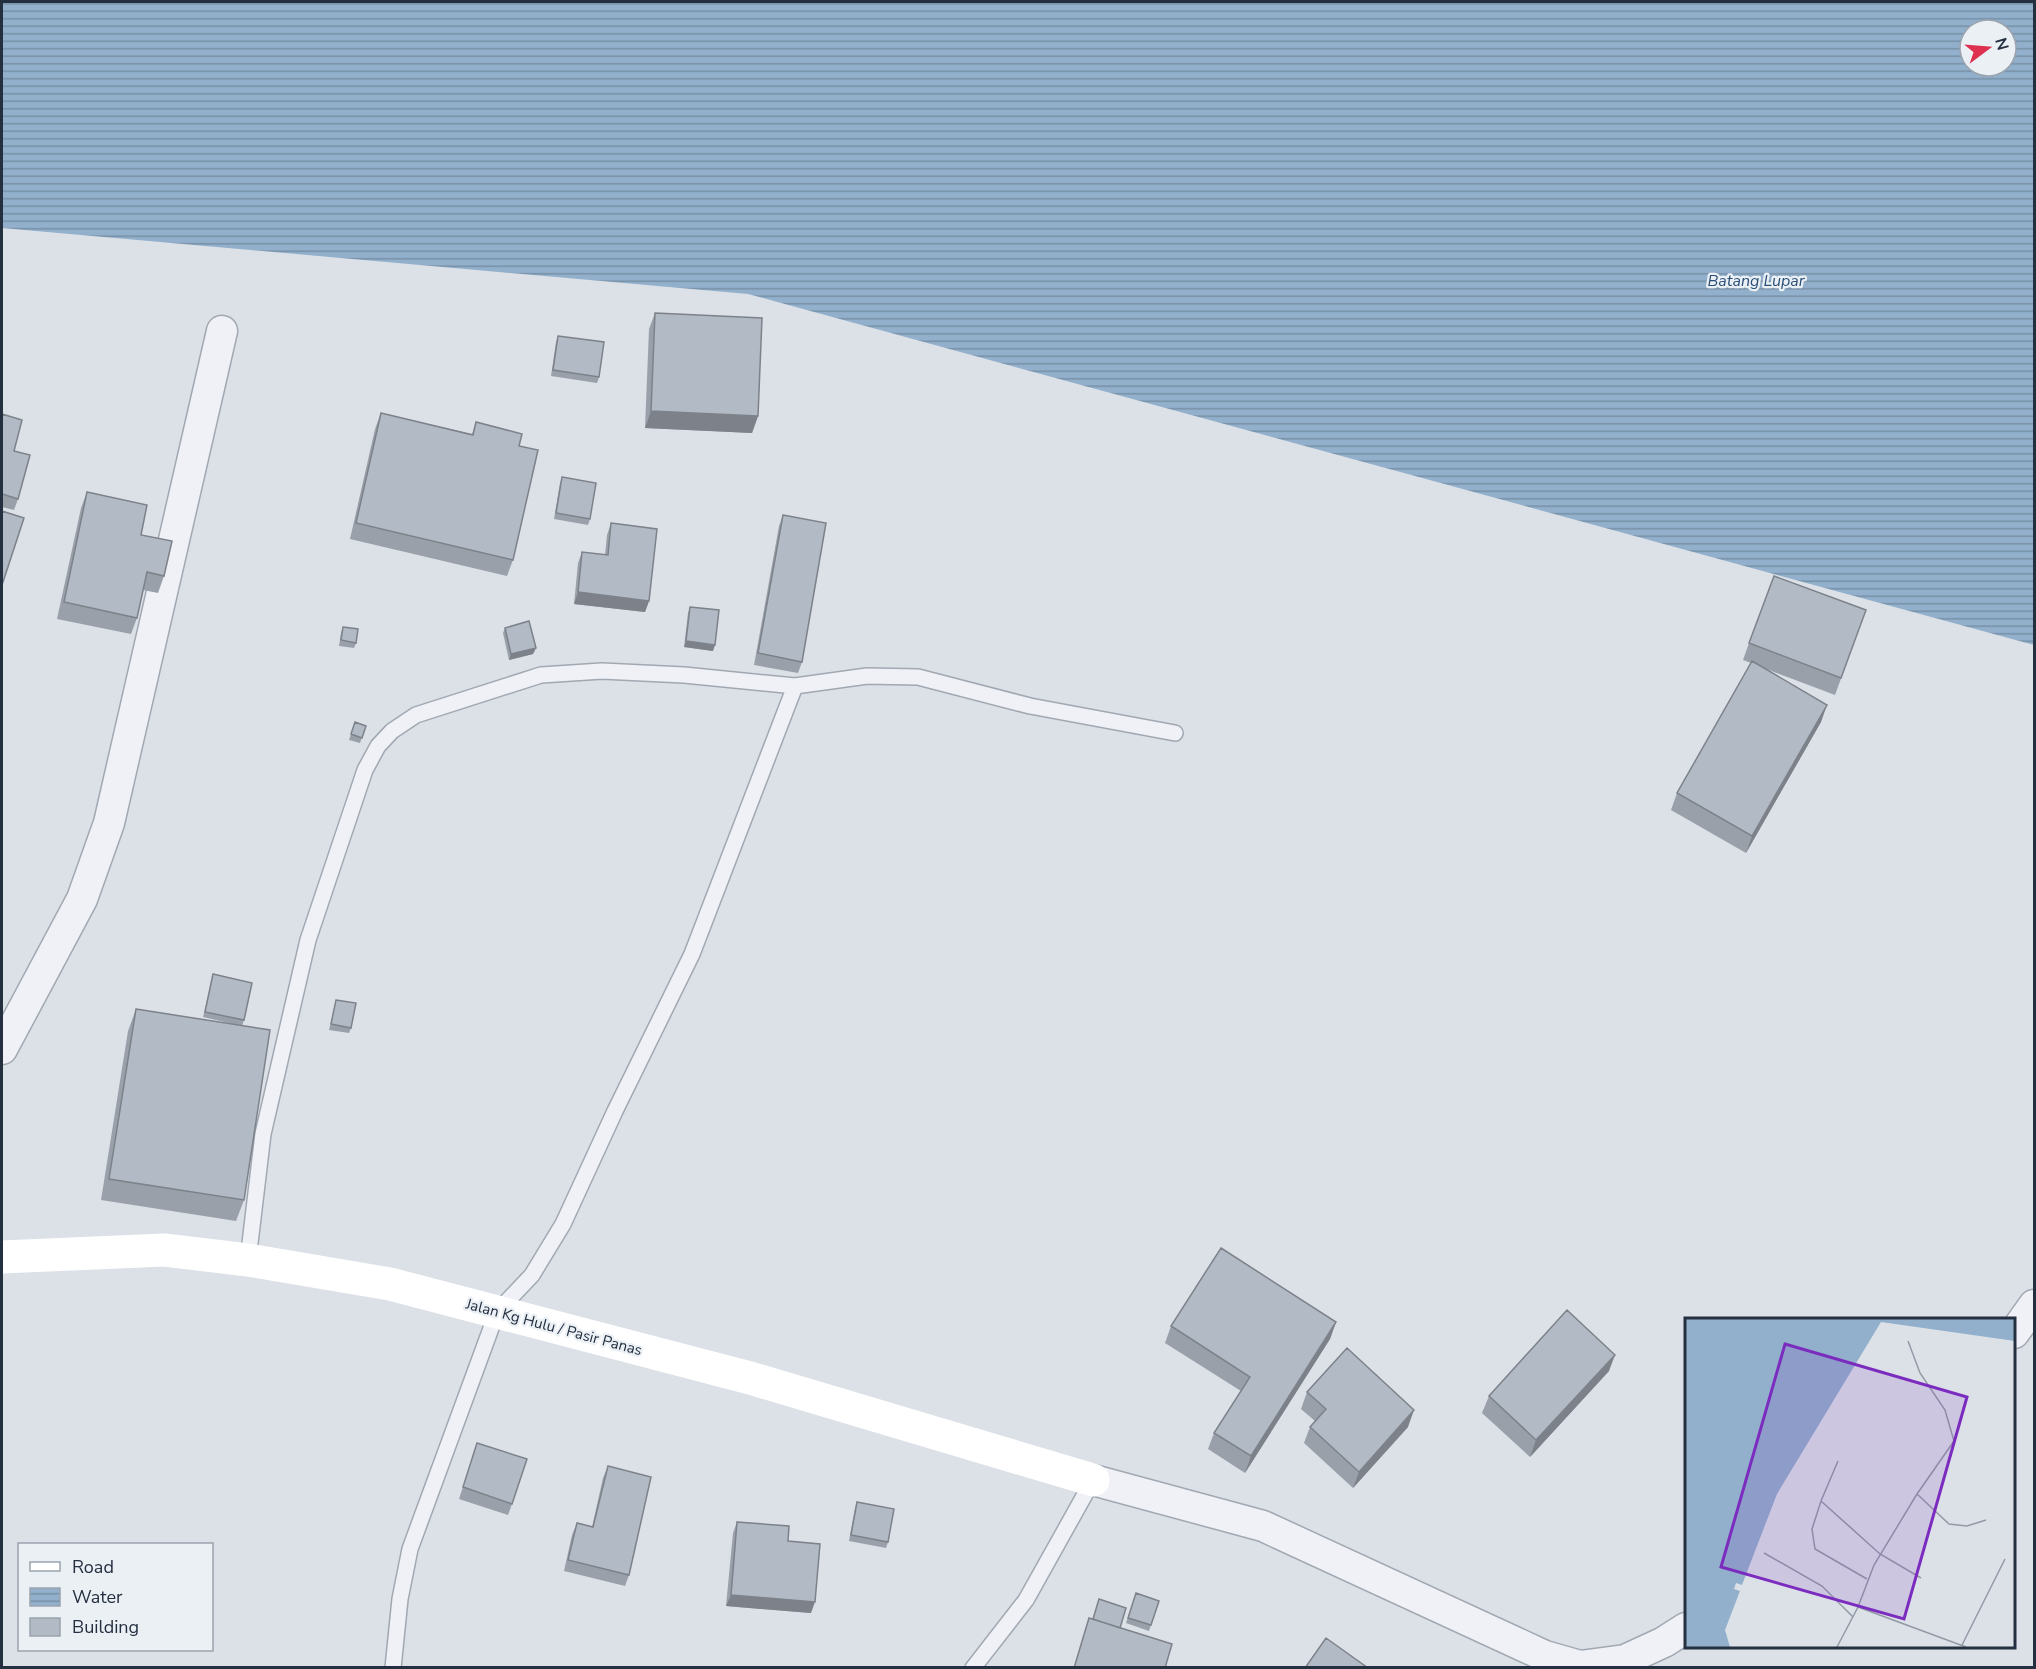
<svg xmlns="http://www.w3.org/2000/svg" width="2036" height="1669" viewBox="0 0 2036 1669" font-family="'Nunito Sans',sans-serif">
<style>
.water{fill:url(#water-rules);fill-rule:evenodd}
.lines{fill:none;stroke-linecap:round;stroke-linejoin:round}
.service-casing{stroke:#a1a8b2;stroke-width:18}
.minor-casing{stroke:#a1a8b2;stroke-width:33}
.service{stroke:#eff1f6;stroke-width:15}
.minor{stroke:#eff1f6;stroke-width:30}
.secondary{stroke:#fff;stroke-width:33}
.wall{fill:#99a0a9}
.shaded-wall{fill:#7d828a}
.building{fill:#b2bac5;stroke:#7d828a;stroke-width:1.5}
.labels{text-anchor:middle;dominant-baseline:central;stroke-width:4.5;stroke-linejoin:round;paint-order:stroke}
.street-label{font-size:15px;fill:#242f40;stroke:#ebf0f5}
.water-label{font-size:16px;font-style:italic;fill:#2a4f78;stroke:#ebf0f5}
.inset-road{fill:none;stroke:#929aa5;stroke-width:1.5}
.view{fill:#7b2cbf;fill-opacity:0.15;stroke:#7b2cbf;stroke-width:3}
.inset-edge{fill:none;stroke:#242f40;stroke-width:3}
</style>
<defs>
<pattern id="water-rules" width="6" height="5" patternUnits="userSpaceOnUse" patternTransform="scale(1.5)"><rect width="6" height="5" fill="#92b0cc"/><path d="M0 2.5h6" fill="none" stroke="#7790a7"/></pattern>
</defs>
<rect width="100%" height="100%" fill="#dce1e8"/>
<path class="water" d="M2 2H2034V645L748 294 2 228ZM1970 30H2006V66H1970Z"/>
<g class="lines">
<defs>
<path id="service" d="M795 686 867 676 918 677 1030 706 1175 733
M248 1260 263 1134 308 940 365 770 378 746 392 731 416 715 541 675 602 671 684 675 795 686 692 954 615 1111 563 1224 532 1275 497 1312 410 1549 400 1599 393 1668
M973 1668 1026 1600 1093 1480"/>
<path id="minor" d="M2 1049 82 899 109 823 222 331
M2014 1333 2034 1305
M1093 1480 1263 1526 1545 1656 1580 1666 1625 1660 1664 1642 1686 1628"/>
</defs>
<use href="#service" class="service-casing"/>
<use href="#minor" class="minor-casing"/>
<use href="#service" class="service"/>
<use href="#minor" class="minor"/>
<path class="secondary" d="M2 1257 164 1250 248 1260 390 1284 750 1378 1093 1480"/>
</g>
<path class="wall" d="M655 313 758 416 752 433 645 428 649 329Z
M558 336 599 377 597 383 551 376 556 342Z
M381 413 472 434 476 422 519 446 513 560 507 576 350 539 375 429Z
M2 414 18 499 14 510 2 507Z
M562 477 590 519 588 525 554 519 560 483Z
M87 492 141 535 164 576 158 593 143 590 137 618 131 634 57 619 81 508Z
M783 515 802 662 798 673 754 665 779 526Z
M611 523 649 601 645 612 574 604 578 563 582 552 605 555 607 535Z
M690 607 713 651 684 647 688 613Z
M1866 610 1835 695 1761 667 1821 722 1746 853 1671 810 1677 793 1751 663 1743 660 1749 643Z
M343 627 356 643 354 648 339 646 341 633Z
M505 628 536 648 533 654 509 660 503 633Z
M355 722 366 726 360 743 349 740Z
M213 974 244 1020 242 1026 203 1017Z
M336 1000 351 1028 349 1033 329 1030Z
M136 1009 244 1200 236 1221 101 1200 128 1031Z
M1336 1322 1330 1339 1245 1473 1208 1449 1214 1433 1241 1391 1165 1343 1171 1326Z
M1609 1371 1530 1457 1482 1413 1489 1396Z
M1307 1392 1408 1427 1353 1488 1304 1443 1310 1427 1315 1421 1301 1409Z
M477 1443 512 1504 508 1515 459 1499Z
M608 1466 629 1575 625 1586 564 1571 572 1535 577 1523 592 1527 603 1478Z
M857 1502 888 1542 886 1548 849 1541 855 1508Z
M737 1522 788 1541 811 1613 726 1606 733 1533Z
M1136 1593 1159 1601 1149 1631 1126 1623Z"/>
<path class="shaded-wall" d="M651 411 758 416 752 433 645 428Z
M578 592 649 601 645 612 574 604Z
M686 641 715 645 713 651 684 647Z
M536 648 533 654 509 660 511 654Z
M1827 705 1821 722 1746 853 1752 836Z
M1336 1322 1330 1339 1245 1473 1251 1456Z
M1615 1355 1609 1371 1530 1457 1536 1440Z
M1414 1410 1408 1427 1353 1488 1359 1472Z
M731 1595 815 1602 811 1613 726 1606Z"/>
<path class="building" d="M655 313 762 318 758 416 651 411Z
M558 336 604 342 599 377 553 370Z
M381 413 473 435 476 422 522 434 519 446 538 450 513 560 356 523Z
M2 414 22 420 14 451 30 455 18 499 2 494Z
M562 477 596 483 590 519 556 513Z
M87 492 147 505 141 535 172 541 164 576 147 572 137 618 64 602Z
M2 511 24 518 3 582 2 581Z
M783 515 826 523 802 662 758 653Z
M611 523 657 529 649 601 578 592 582 552 608 555Z
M1774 576 1866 610 1841 678 1749 643Z
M690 607 719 610 715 645 686 641Z
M529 621 536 648 511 654 505 628Z
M343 627 358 629 356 643 341 640Z
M1752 661 1827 705 1752 836 1677 793Z
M355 722 366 726 362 738 351 734Z
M213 974 252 983 244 1020 205 1012Z
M336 1000 356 1003 351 1028 331 1024Z
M136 1009 270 1030 244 1200 109 1179Z
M1221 1248 1336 1322 1251 1456 1214 1433 1250 1377 1171 1326Z
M1567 1310 1615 1355 1536 1440 1489 1396Z
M1347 1348 1414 1410 1359 1472 1310 1427 1326 1409 1307 1392Z
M477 1443 527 1459 512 1504 463 1487Z
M608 1466 651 1477 629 1575 568 1560 577 1523 593 1527Z
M857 1502 894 1509 888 1542 851 1535Z
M737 1522 789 1526 788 1541 820 1544 815 1602 731 1595Z
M1136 1593 1159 1601 1151 1625 1128 1618Z
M1099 1599 1126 1608 1120 1628 1093 1619Z
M1089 1618 1172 1644 1165 1668H1074Z
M1326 1638 1368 1668H1305Z"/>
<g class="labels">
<g class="street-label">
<text transform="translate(554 1327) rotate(15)">Jalan Kg Hulu / Pasir Panas</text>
</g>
<g class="water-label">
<text x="1756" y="281">Batang Lupar</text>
</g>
</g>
<g transform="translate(1685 1318)">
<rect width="330" height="330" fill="#dce1e8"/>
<path d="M0 1H330V23L196 4 92 176 57 267 51 265 49 271 55 273 40 312 45 329H0Z" fill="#92b0cc"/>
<path class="inset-road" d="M223 23 235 55 260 92 269 123 232 176 264 206 282 208 301 202M136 183 153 143M79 235 137 268 168 299M182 261 130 231 127 211 136 183 195 236 236 260M173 289 281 329M277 327 320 241M152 329 173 289 189 247 232 176"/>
<path class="view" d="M100 26 282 79 219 301 36 249Z"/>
<rect width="330" height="330" class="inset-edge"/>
</g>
<rect width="2036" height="1669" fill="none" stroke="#242f40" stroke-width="6"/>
<rect x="18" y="1543" width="195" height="108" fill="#ebf0f5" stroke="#9ba3ad" stroke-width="1.5"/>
<rect x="30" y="1562" width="30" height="9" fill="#ffffff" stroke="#9ba3ad" stroke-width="1.5"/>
<text x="72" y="1573" font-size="18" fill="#242f40">Road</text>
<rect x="30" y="1588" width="30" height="18" fill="url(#water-rules)" stroke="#9ba3ad" stroke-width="1.5"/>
<text x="72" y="1603" font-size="18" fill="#242f40">Water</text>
<rect x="30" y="1618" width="30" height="18" fill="#b2bac5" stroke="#9ba3ad" stroke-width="1.5"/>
<text x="72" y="1633" font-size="18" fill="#242f40">Building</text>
<g transform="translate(1988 48) rotate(74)"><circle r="28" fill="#ebf0f5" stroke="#9ba3ad" stroke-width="1.5"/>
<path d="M0-4.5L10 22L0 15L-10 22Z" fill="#dd314f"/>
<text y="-9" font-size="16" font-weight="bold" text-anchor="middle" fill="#242f40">N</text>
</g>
</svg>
